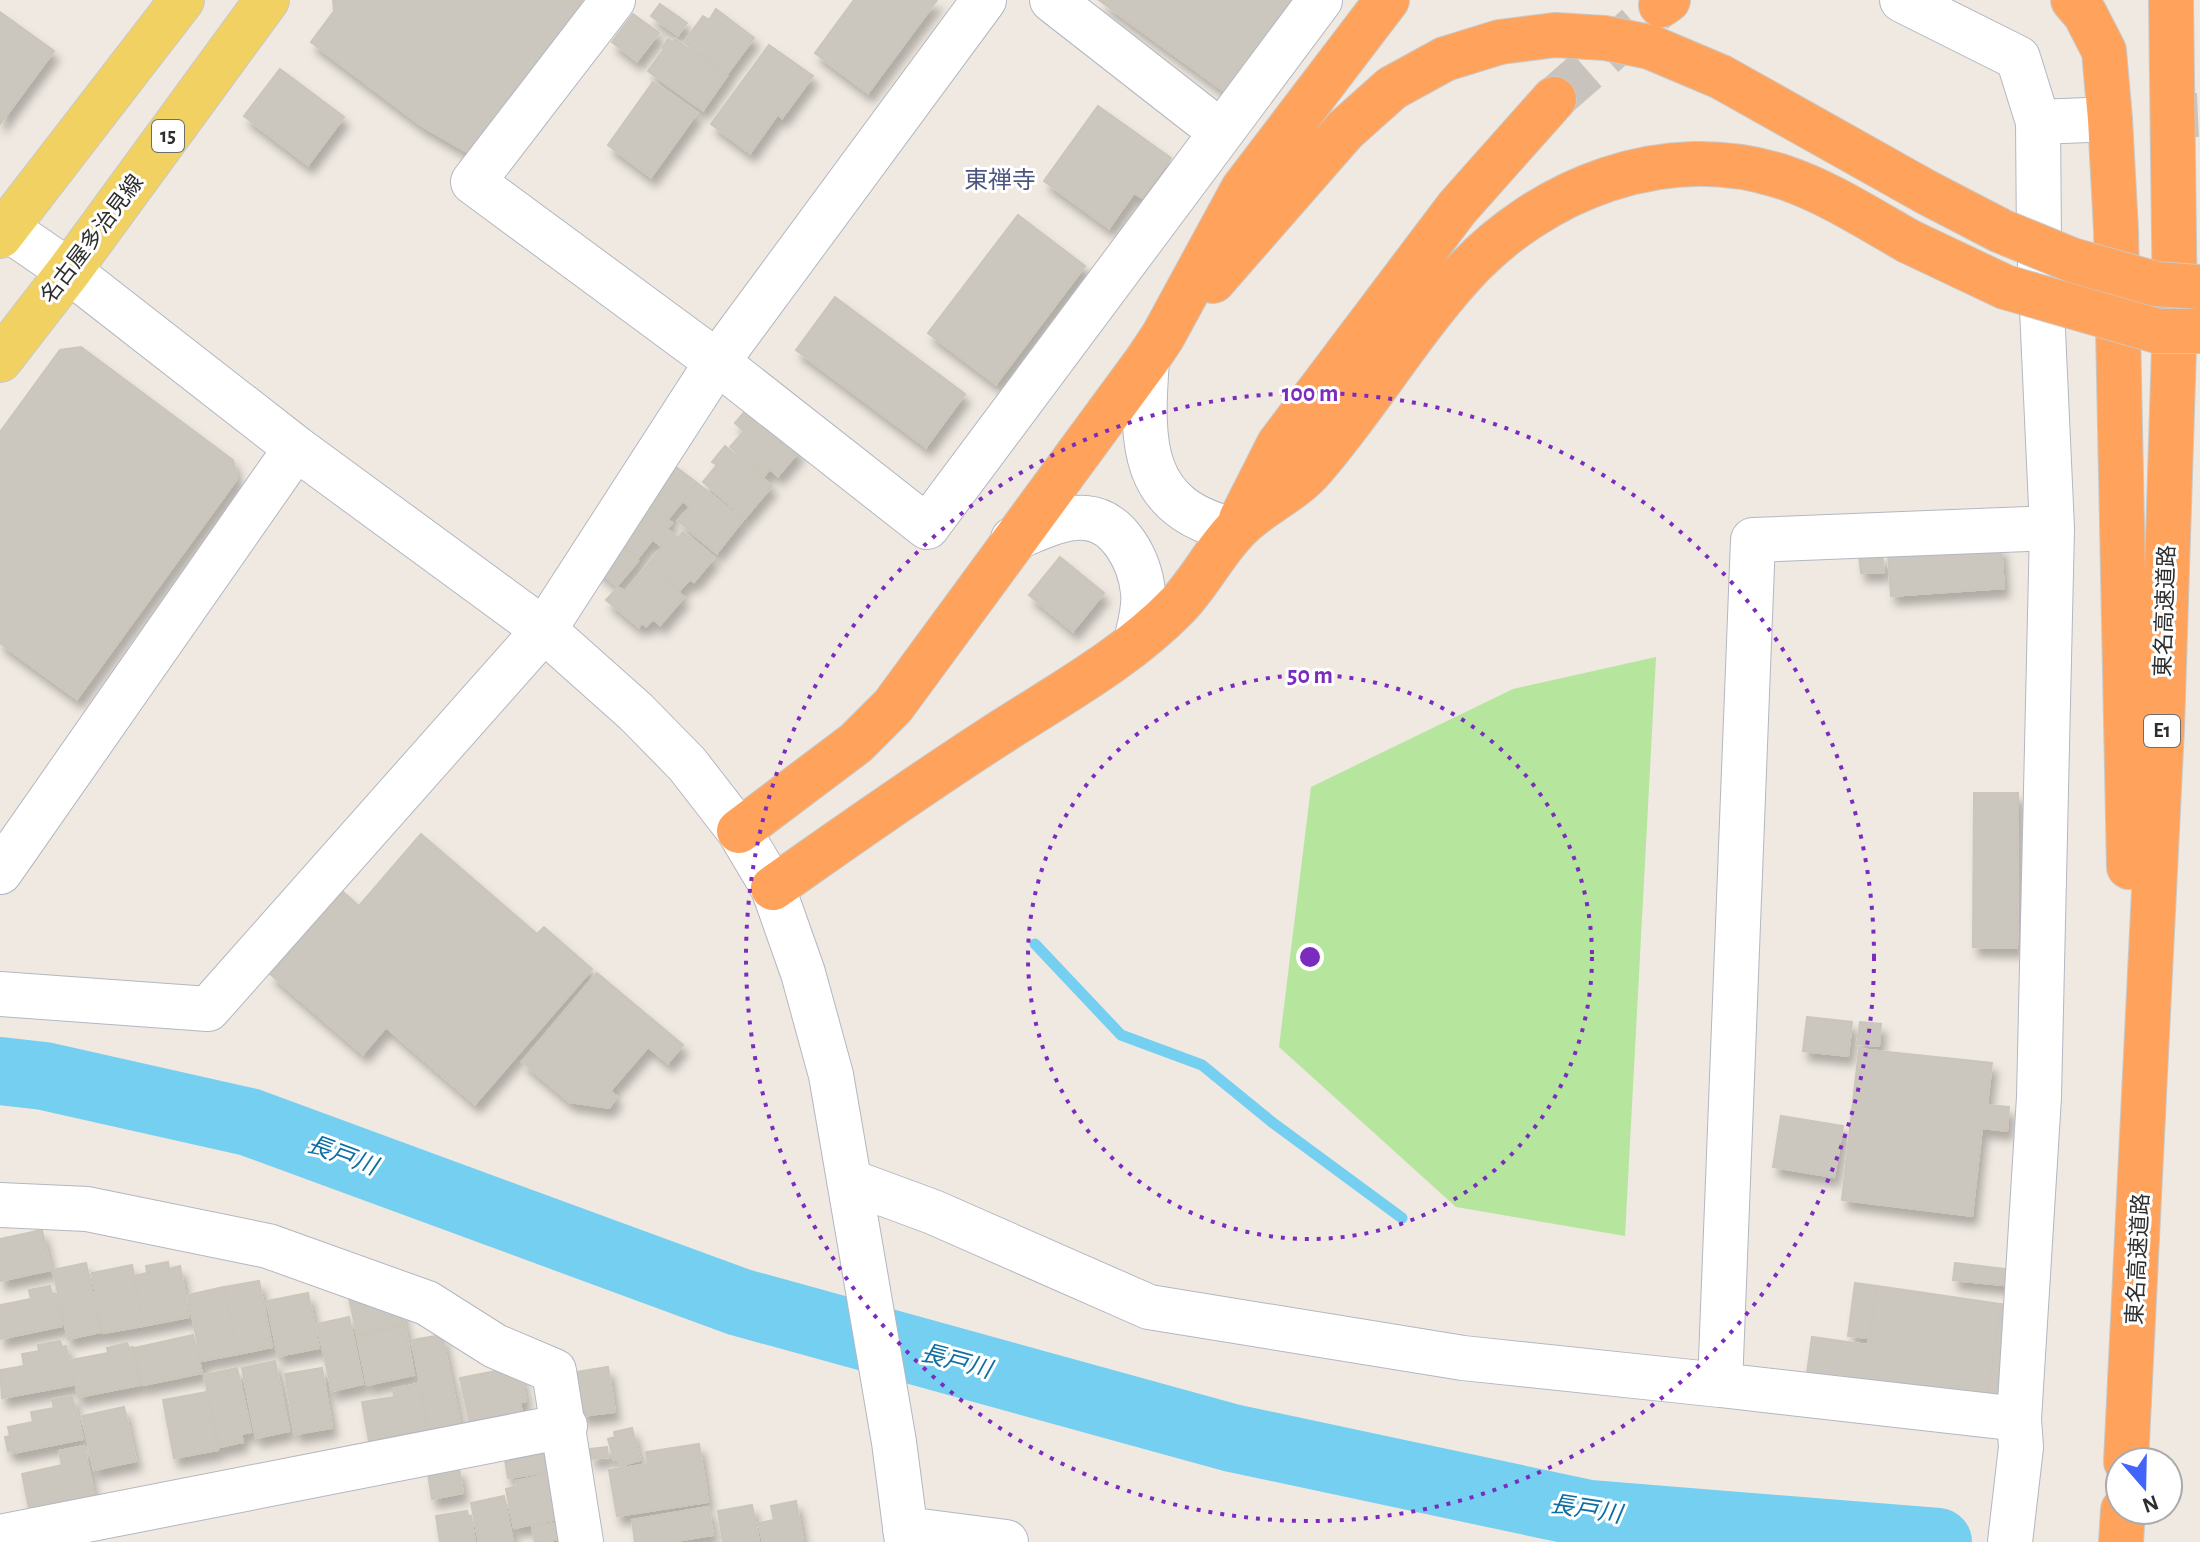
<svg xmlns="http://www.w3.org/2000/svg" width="2200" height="1542" viewBox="0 0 2200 1542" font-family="'Alegreya Sans','Noto Sans JP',sans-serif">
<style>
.green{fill:#b6e59e}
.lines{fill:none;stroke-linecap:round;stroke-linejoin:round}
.stream{stroke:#75cff0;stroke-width:11}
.river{stroke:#75cff0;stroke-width:68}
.building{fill:#cbc7bf;stroke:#cbc5ba;stroke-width:2;filter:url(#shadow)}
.minor-tunnel{stroke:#c8c4bd;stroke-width:44;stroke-dasharray:44 22;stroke-linecap:butt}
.highway-tunnel{stroke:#c8c4bd;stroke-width:44;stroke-dasharray:44 22;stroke-linecap:butt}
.minor-casing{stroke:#b4b7c1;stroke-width:46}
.major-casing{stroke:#c9c9c9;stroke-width:46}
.highway-casing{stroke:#c9c9c9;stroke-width:46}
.minor{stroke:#fff;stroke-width:44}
.major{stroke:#f2d163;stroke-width:44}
.highway{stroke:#ffa35c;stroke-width:44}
.highway-bridge-casing{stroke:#c9c9c9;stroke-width:46;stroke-linecap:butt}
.highway-bridge{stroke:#ffa35c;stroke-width:44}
.ring{fill:none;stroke:#7b2cbf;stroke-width:4;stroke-dasharray:4 8}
.labels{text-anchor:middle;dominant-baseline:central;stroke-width:6;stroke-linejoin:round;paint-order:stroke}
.shield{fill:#fff;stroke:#6d6d6d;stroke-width:2}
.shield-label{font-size:20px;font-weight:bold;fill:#2e2e2e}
.street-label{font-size:22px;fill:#2e2e2e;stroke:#fff}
.neighbourhood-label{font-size:24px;fill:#4d5680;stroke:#fff}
.water-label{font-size:24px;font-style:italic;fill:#0d6fa3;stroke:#fff}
.centre{fill:#7b2cbf;stroke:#fff;stroke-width:4}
.ring-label{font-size:24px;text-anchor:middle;font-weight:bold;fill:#7b2cbf;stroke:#fff;stroke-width:6;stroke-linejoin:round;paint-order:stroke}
</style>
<defs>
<filter id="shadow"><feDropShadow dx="5" dy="9" stdDeviation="4" flood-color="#0004"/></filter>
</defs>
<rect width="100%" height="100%" fill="#efe9e1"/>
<path class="green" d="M1656 657 1625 1236 1456 1207 1279 1047 1311 787 1513 689Z"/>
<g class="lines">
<path class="stream" d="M1035 944 1121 1035 1202 1065 1273 1123 1402 1218
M1700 1522 1706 1542"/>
<path class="river" d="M0 1071 44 1076 249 1122 739 1302 1232 1438 1589 1514 1938 1542"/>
</g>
<path class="building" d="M333 0H581L587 4 474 156 422 126 311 42 334 11Z
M854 0H937L868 93 815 53Z
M1099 0H1294L1227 93Z
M660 4 687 23 678 35 651 16Z
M716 9 754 38 727 74 684 42 703 16 709 20Z
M0 12 54 51 0 124Z
M633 14 659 33 637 61 612 42Z
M668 39 673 42 675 39 727 76 703 110 648 71 664 49 662 48Z
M769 45 813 76 782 118 778 114 750 153 711 124Z
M280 69 344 117 308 165 244 116Z
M653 82 697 113 651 177 608 145Z
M1098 106 1171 158 1142 198 1134 193 1109 228 1044 181Z
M1018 215 1085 266 996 384 928 333Z
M835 297 965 394 926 447 796 350Z
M81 347 233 460 237 479 77 699 0 643V432L60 350Z
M748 408 799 451 778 476 770 469 764 476 730 447 744 431 735 423Z
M725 446 772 486 745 518 703 482 717 465 712 462Z
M672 464 697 483 668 519 643 499Z
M697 483 743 520 717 553 678 521 690 507 683 501Z
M645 501 672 523 656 542 653 539 638 558 614 539Z
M667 529 678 538 683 532 714 558 694 582 690 579 680 590 648 564 662 547 656 542Z
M614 541 638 561 617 586 593 566Z
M2001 546 2004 588 1891 596 1888 555Z
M1882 554 1884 572 1861 573 1859 556Z
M1060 557 1104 593 1073 631 1029 595Z
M647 566 684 597 660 625 653 619 646 626 642 622 639 627 606 600 618 587 625 592Z
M1974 793H2018L2017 948 1973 947Z
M421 834 537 934 544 927 592 969 475 1104 386 1027 363 1054 270 974 342 891 359 906Z
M597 973 683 1045 668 1063 648 1047 610 1091 617 1097 609 1108 570 1102 522 1062Z
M1807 1017 1852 1022 1848 1056 1803 1051Z
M1860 1022 1881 1024 1879 1046 1857 1044Z
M1859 1049 1992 1063 1987 1105 2009 1107 2007 1131 1982 1128 1972 1216 1842 1200Z
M1781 1116 1843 1126 1834 1177 1773 1167Z
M42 1230 51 1270 0 1281V1239Z
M168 1262 169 1269 180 1266 189 1317 143 1326 134 1276 147 1273 146 1266Z
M86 1263 101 1332 68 1339 53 1270Z
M1955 1263 2014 1270 2012 1286 1953 1280Z
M132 1265 143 1326 103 1333 92 1273Z
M259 1281 272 1347 238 1354 224 1287Z
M1855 1283 1877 1286 1870 1338 1848 1336Z
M50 1286 52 1294H56L62 1326 0 1339V1305L31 1299 29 1290Z
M1877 1286 2001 1304 1987 1399 1807 1373 1812 1337 1868 1345Z
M224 1287 238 1354 201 1361 188 1295Z
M347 1289 401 1309 404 1324 357 1334Z
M308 1293 319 1348 278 1356 267 1301Z
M2001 1304 2017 1306 2003 1401 1987 1399Z
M349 1317 363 1384 332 1391 317 1324Z
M405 1326 414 1375 367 1385 357 1336Z
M193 1335 202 1373 143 1385 134 1348Z
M442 1335 455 1399 424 1404 412 1340Z
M60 1341 62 1347 66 1346 73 1385 2 1398 0 1370 24 1366 22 1354 39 1351 38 1345Z
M127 1343 129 1348 133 1347 140 1385 78 1397 71 1360 108 1353 107 1348Z
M275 1361 289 1431 256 1438 242 1368Z
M608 1367 615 1412 582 1416 576 1372Z
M237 1368 251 1432 241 1434 243 1442 220 1447 204 1375Z
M322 1368 332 1428 295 1434 285 1374Z
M501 1370 502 1376 520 1372 526 1401 520 1402 522 1413 470 1423 460 1378Z
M418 1384 427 1430 369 1441 362 1402 394 1397 393 1389Z
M207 1392 218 1450 174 1458 163 1400Z
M72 1396 83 1439 13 1453 12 1450 8 1451 5 1437 10 1436 8 1427 33 1422 31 1412 54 1408 52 1400Z
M455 1399 460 1424 429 1430 424 1404Z
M124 1407 136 1461 94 1470 82 1416Z
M632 1428 640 1460 620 1466 618 1459 614 1460 608 1439 615 1437 614 1432Z
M699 1444 708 1502 617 1516 609 1470 648 1464 646 1452Z
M84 1446 94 1495 29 1508 22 1474 62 1465 59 1451Z
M607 1447 608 1457 591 1459 590 1449Z
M544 1453 547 1472 508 1478 505 1460Z
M459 1468 463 1493 432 1499 428 1474Z
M550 1474 563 1518 514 1528 506 1489 517 1486 516 1481Z
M504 1496 513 1542H479L471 1503Z
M796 1501 803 1542H763L759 1523 774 1520 771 1506Z
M752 1505 759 1542H723L718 1511Z
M708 1507 713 1535 670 1542H635L632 1520Z
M467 1511 468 1516H471L475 1542H440L436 1516Z
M554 1523 560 1524 563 1539 535 1542 532 1527Z"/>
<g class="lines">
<path class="minor-tunnel" d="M2088 120 2200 115"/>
<path class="highway-tunnel" d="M1554 99 1661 5"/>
<defs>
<path id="minor" d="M613 0 473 182 717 362 927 527 1320 0
M1052 0 1221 132
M1902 0 2018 58 2038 122 2039 243 2052 528 2039 1097 2019 1419 2021 1447 2010 1542
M2038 122 2088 120
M0 224 69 271 296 448 544 630 636 712 687 764 739 831 773 888 803 973 831 1075 894 1442 907 1542
M1147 360C1141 442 1139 509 1235 530
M1013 539C1035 530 1061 516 1086 518 1120 521 1140 562 1143 592 1145 608 1139 627 1136 642
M0 872 296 448
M0 994 208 1009 544 630 717 362 984 0
M849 1181 933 1212 1149 1307 1463 1358 1720 1385
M0 1205 87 1209 268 1246 427 1303 495 1346 554 1371 581 1542
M2019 1419 1720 1385 1753 540 2052 528
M905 1529 1006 1542
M0 1537 565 1426"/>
<path id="major" d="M0 236 182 0
M0 360 69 271 267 0"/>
<path id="highway" d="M2073 0 2085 14 2104 51 2110 119 2116 230 2129 867
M1661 5 1668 0
M1213 281 1345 130 1392 88 1445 59 1500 42 1555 35 1605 38 1650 47 1721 77 1926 192
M1241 519 1279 444 1457 208 1554 99
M739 831 856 743 893 706 1147 360 1163 336 1243 189 1387 0
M773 888C845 837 918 786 992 738 1055 697 1126 659 1178 605 1200 582 1214 553 1235 531 1257 506 1292 493 1313 468 1366 407 1408 335 1462 275 1541 188 1665 140 1780 176 1826 191 1866 217 1908 241
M2126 1462 2162 728 2175 316 2171 0
M2121 1542 2123 1510"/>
</defs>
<use href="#minor" class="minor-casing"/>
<use href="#major" class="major-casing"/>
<use href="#highway" class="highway-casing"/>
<use href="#minor" class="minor"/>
<use href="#major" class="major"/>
<use href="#highway" class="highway"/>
<defs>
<path id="highway-bridge" d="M1926 192 2001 231 2072 260 2156 284 2200 287
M1908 241 2005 287 2157 331H2200"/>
</defs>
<use href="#highway-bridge" class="highway-bridge-casing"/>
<use href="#highway-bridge" class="highway-bridge"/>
</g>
<g class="ring">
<circle cx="1310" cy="957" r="282"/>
<circle cx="1310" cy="957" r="564"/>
</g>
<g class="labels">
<g class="shield">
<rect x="152" y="120" width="32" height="32" rx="6"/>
<rect x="2144" y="715" width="36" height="32" rx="6"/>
</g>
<g class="shield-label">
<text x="168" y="136">15</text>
<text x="2162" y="731">E1</text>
</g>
<g class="street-label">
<text transform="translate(92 239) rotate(-53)">名古屋多治見線</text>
<text transform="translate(2165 611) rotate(-88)">東名高速道路</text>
<text transform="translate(2138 1259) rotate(-87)">東名高速道路</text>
</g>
<g class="neighbourhood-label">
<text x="1000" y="181">東禅寺</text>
</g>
<g class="water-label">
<text transform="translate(342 1156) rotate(20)">長戸川</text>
<text transform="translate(956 1362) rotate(15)">長戸川</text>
<text transform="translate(1586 1510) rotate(9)">長戸川</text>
</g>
</g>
<circle cx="1310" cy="957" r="12" class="centre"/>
<g class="ring-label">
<text x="1310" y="401">100 m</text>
<text x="1310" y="683">50 m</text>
</g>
<g transform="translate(2144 1486) rotate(160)"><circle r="38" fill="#ffffff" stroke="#ababab" stroke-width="2"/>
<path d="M0-6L14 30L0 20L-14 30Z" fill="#4264fb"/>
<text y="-12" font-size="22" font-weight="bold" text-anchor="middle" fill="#2e2e2e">N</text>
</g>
</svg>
